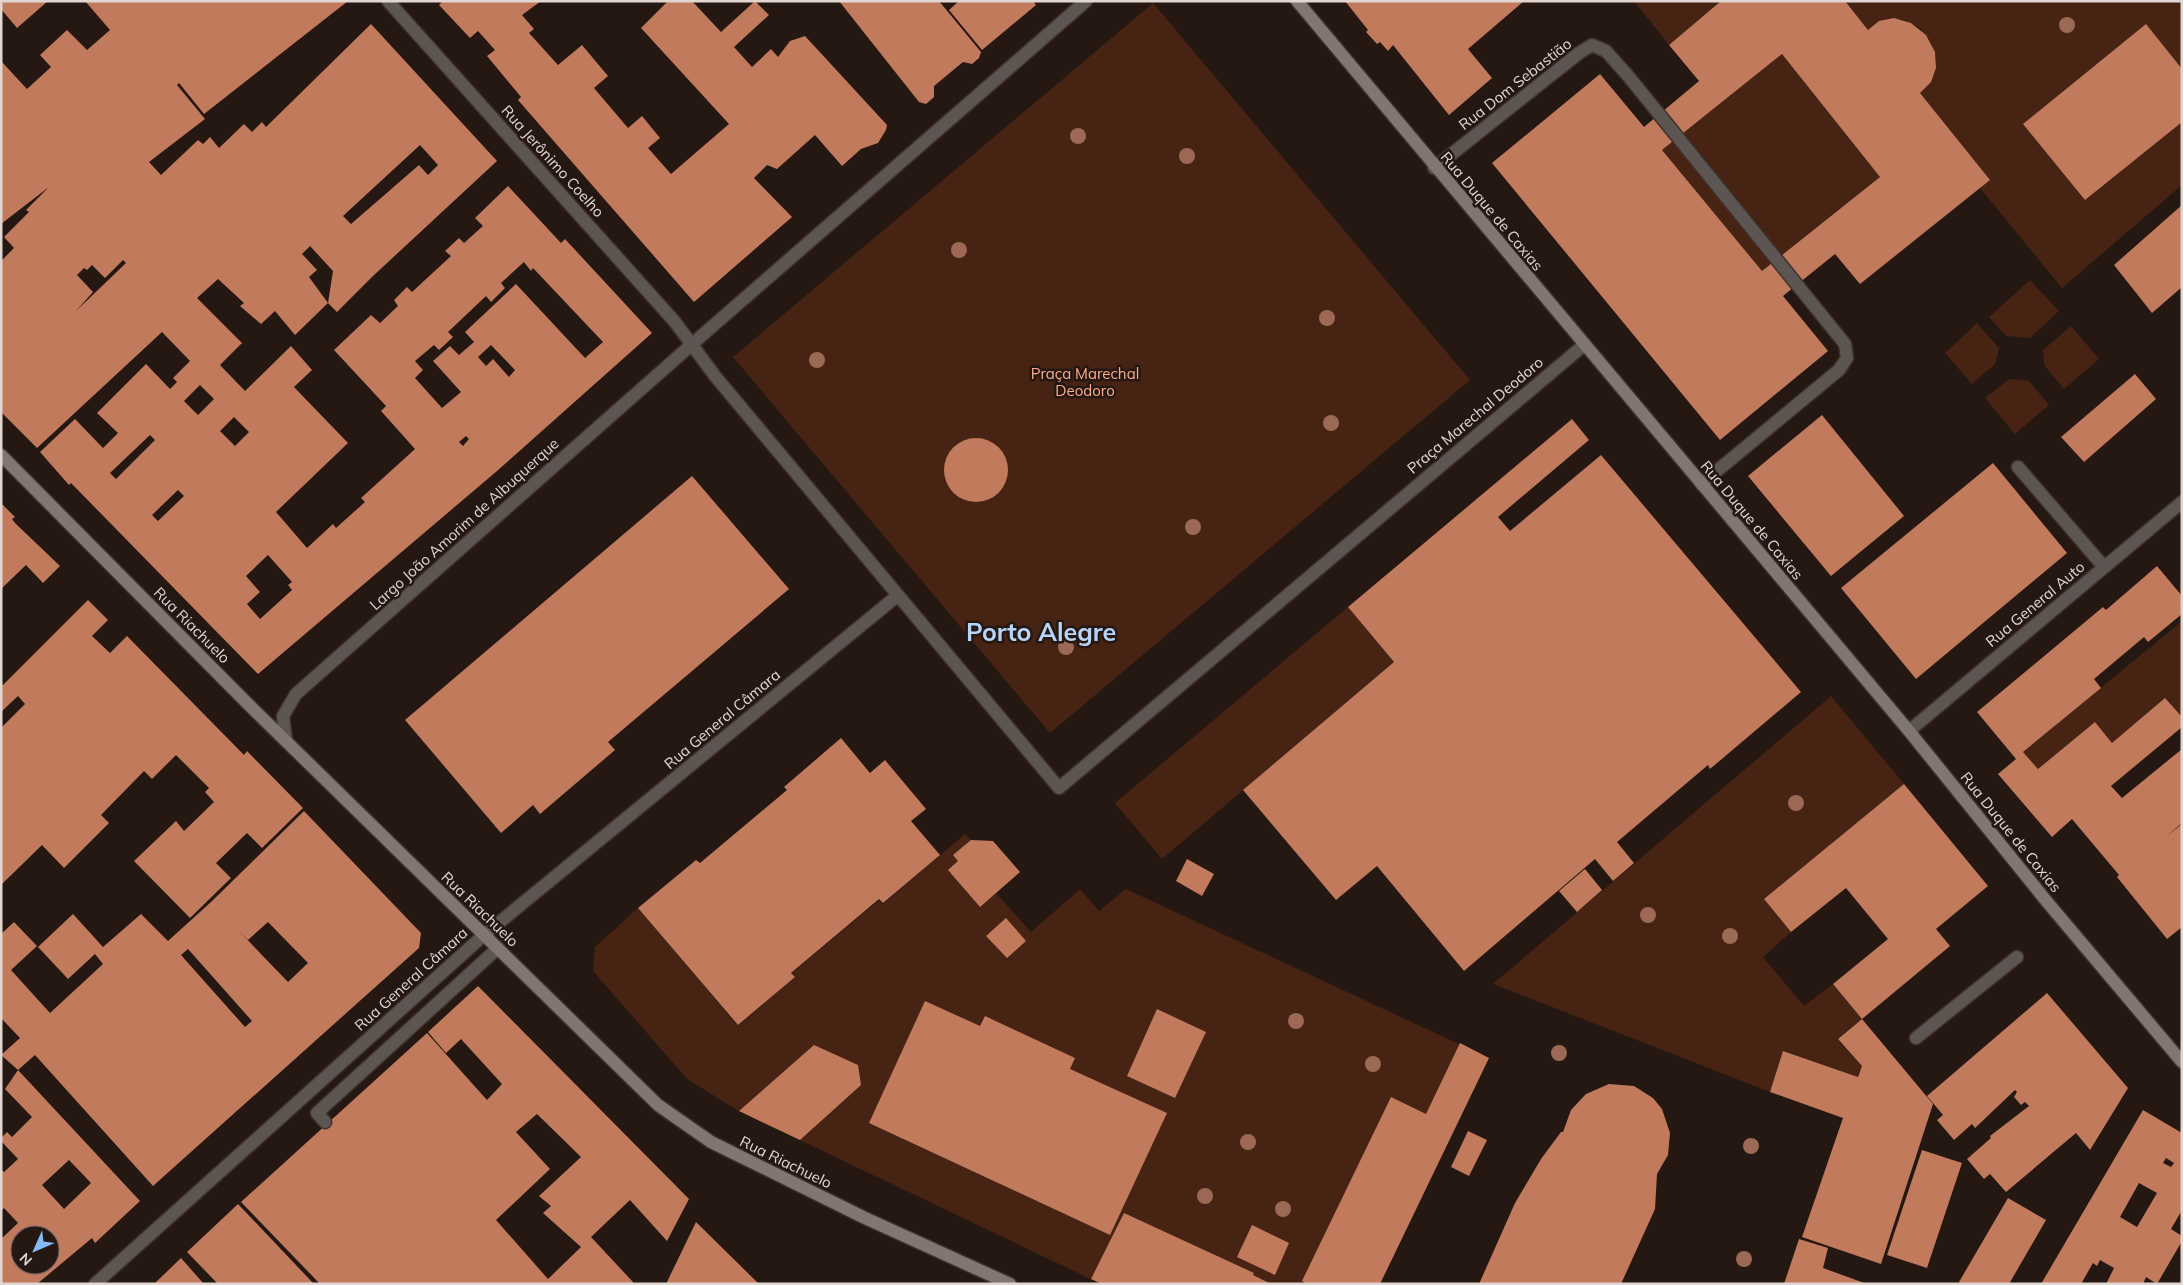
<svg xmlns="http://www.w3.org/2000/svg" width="2183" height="1285" viewBox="0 0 2183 1285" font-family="Mulish,sans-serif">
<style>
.green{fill:#472313}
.building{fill:#c27a5d;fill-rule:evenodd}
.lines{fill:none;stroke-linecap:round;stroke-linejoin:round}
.lane-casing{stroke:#3f322c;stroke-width:15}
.street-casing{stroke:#3f322c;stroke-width:15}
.secondary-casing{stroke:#3f322c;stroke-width:15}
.lane{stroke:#5d5552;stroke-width:12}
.street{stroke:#5d5552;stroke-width:12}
.secondary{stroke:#827671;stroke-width:12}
.tree{fill:#9b6955}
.labels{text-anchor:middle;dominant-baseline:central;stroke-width:5;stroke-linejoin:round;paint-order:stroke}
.street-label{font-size:15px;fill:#e1d6d2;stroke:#251711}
.park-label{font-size:15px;fill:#fbac8c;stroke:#251711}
.town-label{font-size:25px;font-weight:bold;fill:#b7d5f9;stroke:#251711}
</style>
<rect width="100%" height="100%" fill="#251711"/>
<path class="green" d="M1634 1H1721L1669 45Z
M1845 1H2182V185L2062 288 1980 188 1989 180 1920 93C1924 85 1935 74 1936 66 1938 43 1916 17 1893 19 1882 19 1876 24 1868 30Z
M1153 3 1470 380 1050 733 733 357Z
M1782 54 1880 177 1762 271 1662 150Z
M2030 280 2059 311 2030 338 2006 336 1989 317Z
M1977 323 1999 348 1995 364 1972 384 1945 353Z
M2071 326 2099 359 2064 389 2044 365 2043 350Z
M2009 379 2029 381 2049 405 2015 434 1985 398Z
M1348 607 1394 662 1162 859 1115 803Z
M2182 621V727L2144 758 2124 734 2112 743 2095 722 2038 769 2023 752Z
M1831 696 1904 784 1764 899 1791 932 1763 957 1804 1006 1833 984 1862 1019 1837 1039 1862 1066 1858 1077 1784 1051 1770 1092 1493 984Z
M965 834 971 840 993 841 1020 872 996 893 1031 932 1080 889 1099 911 1126 889 1489 1058 1380 1284H1101L739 1111 687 1079 593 971 595 947 638 908 738 1026 795 977 792 973 879 900 883 904Z"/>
<path class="building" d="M1 1H48L17 28 1 9Z
M85 1H348L204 114 179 83 177 85 205 119 149 162 161 175 198 140 203 144 210 137 219 148 244 124 252 132 262 122 266 127 371 24 497 161 373 276 337 312 328 303 333 271 310 246 302 254 317 270 309 277 328 303 295 335 275 311 261 324 240 306 244 303 218 279 197 298 242 343 220 365 245 391 291 346 312 370 294 387 348 443 276 512 307 548 333 524 336 528 365 502 361 498 415 449 381 411 386 406 334 350 371 315 380 323 398 306 394 300 407 287 412 292 451 256 445 251 459 238 464 243 483 226 475 218 508 186 561 243 565 239 652 333 497 471 258 674 71 483 69 485 40 452 75 419 103 448 118 433 97 413 146 364 170 389 177 382 173 378 190 361 162 332 37 448 1 412V261L14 248 4 237 29 212 26 210 49 187 1 224V61L27 89 51 67 40 55 67 30 87 50 110 30ZM420 145 438 165 428 175 419 165 351 224 343 216ZM123 260 126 263 76 311 93 292 77 275 84 268 87 270 92 265 105 278ZM524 262 531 271 533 268 603 342 585 358 516 284 465 332 474 342 459 355 450 346 433 361 461 392 442 408 415 378 423 370 415 361 434 345 439 350 453 337 448 332 486 296 491 302 505 288 501 283ZM491 345 515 370 509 377 493 359 486 366 478 357ZM200 385 214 399 198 415 184 401ZM234 417 249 432 235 446 220 431ZM150 435 155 440 116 479 110 473ZM466 436 469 439 463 446 459 442ZM178 490 184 496 158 521 152 515ZM268 555 292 582 288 585 292 590 260 619 247 604 260 592 246 576Z
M443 1H541L522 15 534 29 529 33 558 65 582 45 608 76 594 88 628 128 642 116 660 138 648 148 671 174 729 124 641 28 668 1H692L721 32 755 1 769 15 734 47 752 67 771 49 778 57 790 41 805 36 887 125 886 130 878 143 861 149 842 166 815 135 777 169 767 165 754 178 792 217 694 302 518 100 521 97 487 56 495 50 478 31 470 38 439 5Z
M839 1H939L981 52 979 58 972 64 963 62 934 86V97L926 104 919 102Z
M959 1H1033L1036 5 982 50 949 10Z
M1345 1H1524L1468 49 1492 78 1449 115 1393 45 1388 51 1380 42 1377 44 1366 32 1368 30Z
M1721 1H1845L1868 30 1879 21 1894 18 1911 23 1926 35 1935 52 1936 68 1931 82 1920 93 1990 180 1860 284 1835 254 1783 296 1828 351 1720 440 1492 163 1600 74 1644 127 1699 81 1669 45ZM1782 54 1880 177 1762 271 1662 150Z
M2146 24 2182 69V122L2085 200 2023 124Z
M2182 205V287L2152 313 2114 265Z
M2135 374 2156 399 2084 462 2061 437Z
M1822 415 1904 516 1831 576 1748 476Z
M1572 419 1589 440 1498 517 1510 531 1601 455 1801 692 1710 769 1708 765 1617 842 1634 863 1613 881 1595 859 1464 971 1377 866 1336 900 1243 790 1394 662 1348 607Z
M944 470a32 32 0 1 1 64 0a32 32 0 1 1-64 0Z
M1993 463 2067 553 1916 679 1841 588Z
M692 476 789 589 608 742 615 750 540 814 533 805 501 833 405 720Z
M1 503 15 517 12 519 15 523 60 566 43 583 26 565 1 589Z
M2157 566 2182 596V614L2148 642 2144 637 2094 679 2101 688 2023 752 2038 769 2095 722 2112 743 2165 698 2182 717V727L2111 786 2122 798 2182 749V823L2167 836 2182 824V927L2167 939 2117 877 2119 875 2072 819 2052 837 1998 774 2016 759 1977 712 2103 607 2106 610Z
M88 600 108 620 92 636 110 653 127 636 244 755 247 751 303 808 262 848 247 833 216 863 231 878 190 918 134 861 176 821 184 831 214 802 205 792 209 788 176 755 152 779 144 771 101 815 109 823 64 868 42 845 1 885V728L25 704 18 696 1 712V683L3 685Z
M841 738 870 773 885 760 926 809 911 821 940 855 883 903 879 899 791 973 795 977 738 1025 638 908 696 860 700 863 787 790 784 787Z
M1904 784 1988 886 1936 929 1950 946 1862 1019 1833 984 1888 939 1846 888 1791 932 1764 899Z
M304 811 421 933 419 948 153 1186 35 1055 18 1070 1 1055 20 1038 1 1018V934L14 922 37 946 11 970 50 1013 103 964 95 954 68 979 38 947 73 914 103 947 141 914 168 941 211 902ZM268 922 308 963 288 982 235 927 248 940ZM188 949 252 1021 245 1027 181 955Z
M971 840 993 841 1020 872 980 907 948 870 958 861 953 855Z
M1187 859 1214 874 1202 896 1176 881Z
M1585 869 1602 890 1577 912 1559 891Z
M1006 918 1026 941 1007 958 986 936Z
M478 986 689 1199 667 1241 630 1200 591 1237 633 1282 632 1284H320L241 1202 427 1033 487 1100 502 1084 461 1039 446 1053 428 1032ZM537 1114 581 1157 539 1196 551 1206 543 1213 581 1247 548 1279 496 1220 550 1169 516 1132Z
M2047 993 2128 1088 2090 1150 2076 1133 2006 1192 1990 1174 1984 1179 1967 1159 1991 1138 1990 1136 2029 1106 2025 1102 2021 1105 2014 1097 2017 1092 2015 1090 1975 1128 1972 1124 1954 1140 1937 1120 1943 1115 1927 1096Z
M925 1001 980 1026 985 1016 1075 1058 1070 1069 1167 1113 1110 1235 869 1123Z
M1157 1009 1206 1032 1175 1098 1127 1076Z
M1862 1019 1933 1104 1881 1264 1802 1237 1843 1118 1770 1092 1783 1051 1858 1077 1862 1066 1838 1039Z
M1460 1043 1489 1058 1380 1284H1307L1302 1281 1391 1097 1426 1114Z
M814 1045 858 1065 861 1085 800 1140 739 1111Z
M18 1070 140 1201 95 1243 92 1238 37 1284H1V1239L18 1223 4 1208 1 1211V1169L4 1172 18 1159 1 1141V1138L7 1132 12 1137 32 1117 5 1089ZM69 1160 91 1183 64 1209 42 1185ZM20 1235H50V1265H20Z
M1609 1084 1634 1086 1653 1098 1662 1109 1670 1133 1668 1155 1657 1174 1655 1209 1621 1284H1479L1515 1203 1541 1159 1561 1132H1563L1571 1110 1586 1094Z
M2143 1110 2182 1133V1210L2171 1229 2182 1236V1241L2157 1284 2146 1277 2143 1284H2106L2114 1268 2100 1260 2097 1266 2093 1263 2081 1284H2041ZM2166 1158 2174 1163 2171 1167 2163 1163ZM2139 1183 2157 1193 2137 1227 2120 1217Z
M1468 1131 1487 1140 1469 1176 1451 1167Z
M1922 1150 1962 1163 1927 1268 1887 1255Z
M2008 1198 2046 1220 2009 1284H1962L1959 1282Z
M238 1204 314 1284H218L187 1252Z
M1124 1213 1254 1273 1253 1275 1271 1284H1102L1091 1279Z
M696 1222 759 1284H666Z
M1252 1225 1289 1243 1275 1275 1237 1257Z
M1799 1239 1828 1248 1823 1268 1867 1284H1784Z
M181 1258 204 1284H154Z"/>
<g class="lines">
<defs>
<path id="lane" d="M1434 168 1579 53 1592 45 1606 51 1629 77 1845 344 1847 358 1839 370 1701 484
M2018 467 2104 567
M1916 1038 2017 957
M325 1122 317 1113 498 948"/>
<path id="street" d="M388 1 675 322 715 376 1059 788 1584 345
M1909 731 2182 502
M286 741 283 716 296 694 707 331 1086 1
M95 1284 484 935 897 596"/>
<path id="secondary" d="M1297 1 1909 731 2048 903 2182 1062
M1 455 249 705 658 1105 711 1142 865 1218 1010 1284"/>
</defs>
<use href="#lane" class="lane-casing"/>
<use href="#street" class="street-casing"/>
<use href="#secondary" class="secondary-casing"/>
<use href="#lane" class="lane"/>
<use href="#street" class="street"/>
<use href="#secondary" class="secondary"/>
</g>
<g class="tree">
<circle cx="2067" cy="25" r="8"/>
<circle cx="1078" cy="136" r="8"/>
<circle cx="1187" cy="156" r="8"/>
<circle cx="959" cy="250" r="8"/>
<circle cx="1327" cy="318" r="8"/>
<circle cx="817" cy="360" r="8"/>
<circle cx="1331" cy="423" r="8"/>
<circle cx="1193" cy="527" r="8"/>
<circle cx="1066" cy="647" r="8"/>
<circle cx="1796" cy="803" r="8"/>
<circle cx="1648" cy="915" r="8"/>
<circle cx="1730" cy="936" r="8"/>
<circle cx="1296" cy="1021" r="8"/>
<circle cx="1559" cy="1053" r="8"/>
<circle cx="1373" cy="1064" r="8"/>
<circle cx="1248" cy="1142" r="8"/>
<circle cx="1751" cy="1146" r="8"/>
<circle cx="1205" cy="1196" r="8"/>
<circle cx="1283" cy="1209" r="8"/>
<circle cx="1744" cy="1259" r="8"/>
</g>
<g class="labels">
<g class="street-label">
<text transform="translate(1515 84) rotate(-38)">Rua Dom Sebastião</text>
<text transform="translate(553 161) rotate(48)">Rua Jerônimo Coelho</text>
<text transform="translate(1492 211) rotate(50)">Rua Duque de Caxias</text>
<text transform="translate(1475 415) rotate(-40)">Praça Marechal Deodoro</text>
<text transform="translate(1752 520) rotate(50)">Rua Duque de Caxias</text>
<text transform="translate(464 524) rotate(-42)">Largo João Amorim de Albuquerque</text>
<text transform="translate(2035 604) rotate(-40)">Rua General Auto</text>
<text transform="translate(192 625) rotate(45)">Rua Riachuelo</text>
<text transform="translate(722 719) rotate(-40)">Rua General Câmara</text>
<text transform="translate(2011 832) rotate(51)">Rua Duque de Caxias</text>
<text transform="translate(480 909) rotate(44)">Rua Riachuelo</text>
<text transform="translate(411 979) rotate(-42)">Rua General Câmara</text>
<text transform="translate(786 1162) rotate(26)">Rua Riachuelo</text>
</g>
<g class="park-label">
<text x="1085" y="373">Praça Marechal<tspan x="1085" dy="17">Deodoro</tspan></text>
</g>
<g class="town-label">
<text x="1041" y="631">Porto Alegre</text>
</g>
</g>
<rect width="2183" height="1285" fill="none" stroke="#e1d6d2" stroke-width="5"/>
<g transform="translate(35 1250) rotate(225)"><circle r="24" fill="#251711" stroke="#70635e"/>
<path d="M0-4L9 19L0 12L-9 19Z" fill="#85bbfb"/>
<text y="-8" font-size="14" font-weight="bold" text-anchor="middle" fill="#e1d6d2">N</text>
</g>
</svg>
